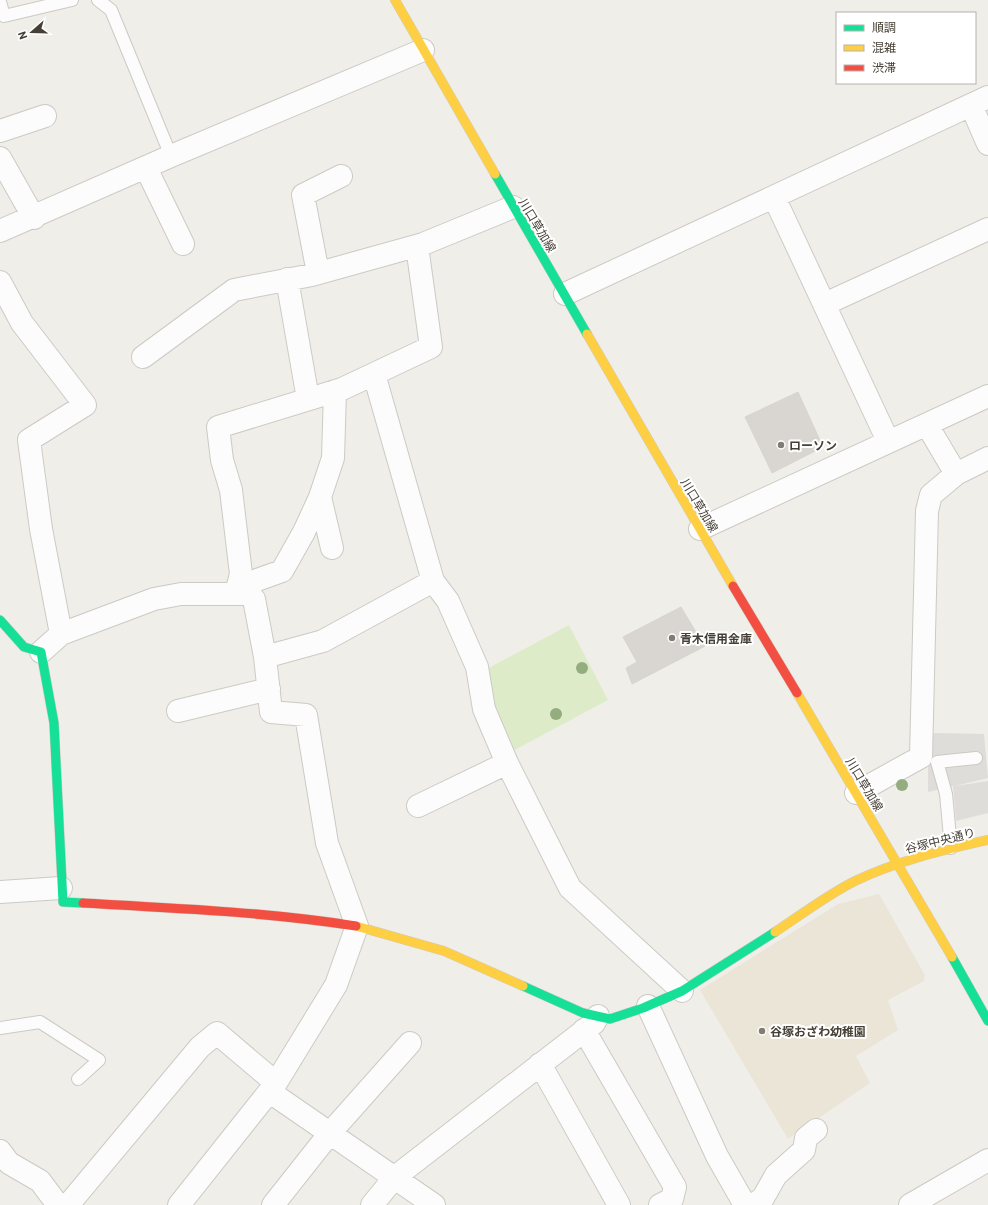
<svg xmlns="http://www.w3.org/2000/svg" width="988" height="1205" viewBox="0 0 988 1205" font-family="Barlow,'Noto Sans JP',sans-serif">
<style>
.education{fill:#ebe5d8}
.green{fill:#deebc9}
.parking{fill:#dfddd9}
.building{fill:#d9d6d1;stroke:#d8d5cf}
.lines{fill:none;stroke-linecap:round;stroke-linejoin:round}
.lane-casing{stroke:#cccac5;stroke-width:14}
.street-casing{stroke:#cccac5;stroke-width:24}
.fast-casing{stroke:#cfcbc0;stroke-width:10}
.slow-casing{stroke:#cfcbc0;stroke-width:10}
.jam-casing{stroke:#cfcbc0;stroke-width:10}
.lane{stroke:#fdfcfc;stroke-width:12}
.street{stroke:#fdfcfc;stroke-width:22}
.fast{stroke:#16e098;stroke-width:9}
.slow{stroke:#ffcf43;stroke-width:9}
.jam{stroke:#f24e42;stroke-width:9}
.tree{fill:#93ad7f}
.poi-dot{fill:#817c74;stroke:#fff;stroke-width:1.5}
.labels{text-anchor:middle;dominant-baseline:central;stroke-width:4;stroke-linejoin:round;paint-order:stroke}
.street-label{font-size:12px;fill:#453f35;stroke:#fff}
.poi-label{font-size:12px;font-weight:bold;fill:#453f35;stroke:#fff;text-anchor:start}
</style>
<rect width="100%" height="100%" fill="#f0eee9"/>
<path class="education" d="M879 894 925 975 924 981 888 1000 898 1030 856 1056 870 1083 788 1139 700 990 838 904Z"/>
<path class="green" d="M569 625 608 700 509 753 491 715 485 670Z"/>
<path class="parking" d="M935 733 984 734 988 778 955 786 988 781V813L956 821 953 786 928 792V739Z"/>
<path class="building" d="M798 392 823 447 772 473 745 417Z
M681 607 699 637 706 632 711 643 632 684 626 668 637 662 623 637Z"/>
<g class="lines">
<defs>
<path id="lane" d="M98 0 111 10 171 156
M0 2 4 16 72 0
M951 848 946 794 937 762 976 758
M0 1028 40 1022 99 1060 78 1079"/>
<path id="street" d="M971 105 988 144
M0 131 45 116
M0 158 34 218
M146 168 183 244
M774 197 888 441
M0 231 171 156 423 50
M318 273 303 195 341 176
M287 279 308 399
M0 282 22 323 85 405 29 440 41 529 61 634
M565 294 988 97
M825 304 988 229
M143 357 234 290 312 275 423 244 513 207
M927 425 956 474
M700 529 988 396
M332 548 320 497 333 458 335 391
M433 581 448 601 477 667 484 709 507 763 570 888 682 991
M236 593 241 574 231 490 222 460 218 427 342 389 431 347 417 246
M236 593 257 580 282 571 304 532 320 497
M41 652 61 634 154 599 181 594H249L254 599 265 657 271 712 306 715 327 843 357 926 336 985 276 1083 179 1205
M265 657 323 641 433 581 374 374
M178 711 269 689
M856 793 921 757 927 511 931 495 956 474 988 458
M418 806 507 763
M0 892 61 888
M648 1006 717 1156 745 1205
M584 1030 675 1187 672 1199 660 1205
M540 1064 619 1205
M270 1092 434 1205
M0 1151 9 1163 40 1181 58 1205
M68 1205 200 1047 217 1033 276 1083
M273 1205 330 1133 410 1043
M372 1205 395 1177 594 1023 598 1016
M753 1205 763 1198 776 1175 804 1150 806 1138 816 1130
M910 1205 988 1160"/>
<path id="fast" d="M495 174 587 334
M0 620 24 647 41 652 54 723 63 902 83 903
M952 957 988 1021
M523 986 583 1013 610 1019 643 1008 682 991 775 932"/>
<path id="slow" d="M395 0 495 174
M587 334 733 586
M797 693 952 957
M356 926 444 951 523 986
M775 932C801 915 827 895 855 881 897 861 943 850 988 840"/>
<path id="jam" d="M733 586 797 693
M83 903C174 908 266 912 356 926"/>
</defs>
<use href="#lane" class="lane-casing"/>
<use href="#street" class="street-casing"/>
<use href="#fast" class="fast-casing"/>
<use href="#slow" class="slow-casing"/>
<use href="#jam" class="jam-casing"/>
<use href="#lane" class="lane"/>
<use href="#street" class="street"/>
<use href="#fast" class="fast"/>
<use href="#slow" class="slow"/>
<use href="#jam" class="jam"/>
</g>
<g class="tree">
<circle cx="582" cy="668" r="6"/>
<circle cx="556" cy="714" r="6"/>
<circle cx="902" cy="785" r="6"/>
</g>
<g class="poi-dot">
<circle cx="781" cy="445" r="4"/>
<circle cx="672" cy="638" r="4"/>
<circle cx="762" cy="1031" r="4"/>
</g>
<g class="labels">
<g class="street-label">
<text transform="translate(538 225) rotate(59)">川口草加線</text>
<text transform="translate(700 505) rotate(59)">川口草加線</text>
<text transform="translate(865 784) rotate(59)">川口草加線</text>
<text transform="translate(940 840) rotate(-14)">谷塚中央通り</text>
</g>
<g class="poi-label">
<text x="789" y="445">ローソン</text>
<text x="680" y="638">青木信用金庫</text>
<text x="770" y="1031">谷塚おざわ幼稚園</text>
</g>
</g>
<rect x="836" y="12" width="140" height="72" fill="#ffffff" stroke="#b5b2ae"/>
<rect x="844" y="25" width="20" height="6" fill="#16e098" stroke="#b5b2ae"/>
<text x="872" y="32" font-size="12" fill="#453f35">順調</text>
<rect x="844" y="45" width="20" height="6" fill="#ffcf43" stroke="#b5b2ae"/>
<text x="872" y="52" font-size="12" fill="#453f35">混雑</text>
<rect x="844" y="65" width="20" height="6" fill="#f24e42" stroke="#b5b2ae"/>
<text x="872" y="72" font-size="12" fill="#453f35">渋滞</text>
<g transform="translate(32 32) rotate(250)" stroke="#ffffff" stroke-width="3" paint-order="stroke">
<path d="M0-3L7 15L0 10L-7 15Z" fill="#453f35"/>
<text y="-6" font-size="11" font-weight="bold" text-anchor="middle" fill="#453f35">N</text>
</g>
</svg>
